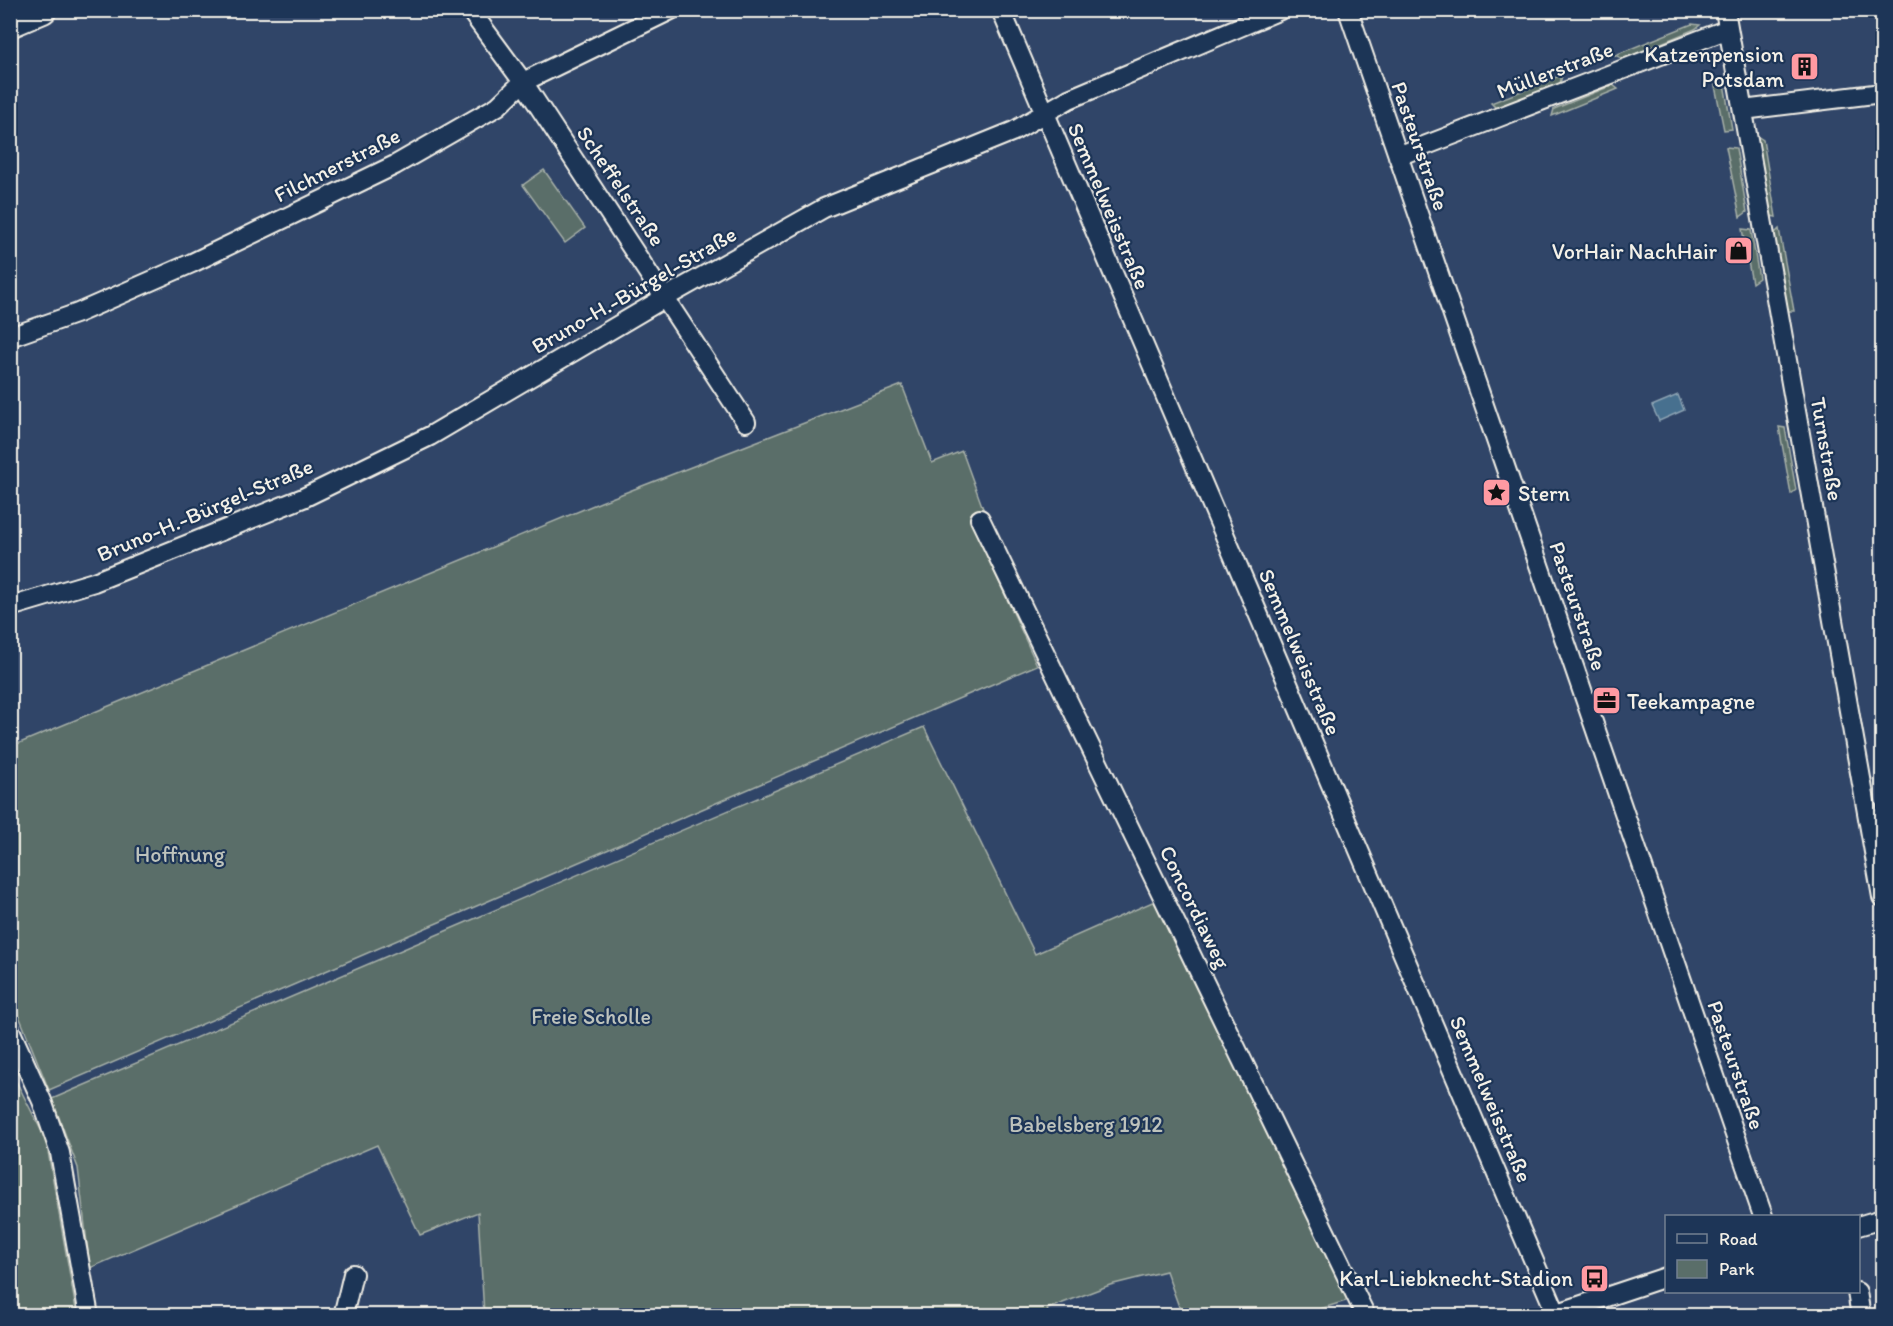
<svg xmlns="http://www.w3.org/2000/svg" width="1893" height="1326" viewBox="0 0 1893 1326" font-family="Itim,sans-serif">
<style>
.green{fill:#5a6e69;stroke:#a7b0a8;stroke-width:1.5}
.water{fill:#476f8f;stroke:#8ca3b3;stroke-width:1.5}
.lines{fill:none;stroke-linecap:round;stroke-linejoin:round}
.street-casing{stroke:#f4f1e8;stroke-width:22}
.secondary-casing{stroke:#f4f1e8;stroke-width:30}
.street{stroke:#1d3557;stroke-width:18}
.secondary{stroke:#1d3557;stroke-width:26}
.labels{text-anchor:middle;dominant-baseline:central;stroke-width:4.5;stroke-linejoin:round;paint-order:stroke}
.poi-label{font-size:22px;fill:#f4f1e8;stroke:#1d3557;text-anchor:end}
.street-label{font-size:22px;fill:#f4f1e8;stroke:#1d3557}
.park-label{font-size:22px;fill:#bec3bc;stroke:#1d3557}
</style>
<rect width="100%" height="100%" fill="#304568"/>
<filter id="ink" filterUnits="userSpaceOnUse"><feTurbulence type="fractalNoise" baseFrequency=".0167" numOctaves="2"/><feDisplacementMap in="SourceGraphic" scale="12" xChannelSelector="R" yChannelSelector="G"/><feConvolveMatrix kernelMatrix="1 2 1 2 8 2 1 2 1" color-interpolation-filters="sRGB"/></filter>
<g filter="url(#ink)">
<path class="green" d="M1692 24 1700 25 1695 29 1623 59 1615 55Z
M1562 75 1560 84 1497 109 1491 103Z
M1723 78 1732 129 1724 130 1714 81 1716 79Z
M1613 85 1618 89 1552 116 1554 109Z
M1757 136 1763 140 1776 217 1771 216Z
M1726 147 1736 148 1747 212 1740 217Z
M544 170 585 228 565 243 523 185Z
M1742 229 1751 230 1759 278 1752 283Z
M1779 229 1794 311H1787L1774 234Z
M902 385 932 463 962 451 985 514 971 520 1037 665 49 1090 11 996 10 747 601 502Z
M1779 427 1785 428 1796 490 1791 494Z
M924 727 1035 954 1157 900 1352 1299 1301 1315H1182L1166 1271 1110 1285 1047 1309 1049 1315H484L478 1212 420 1235 377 1145 90 1268 78 1168 52 1099Z
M10 1069 46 1140 77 1315H11Z"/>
<path class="water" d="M1678 395 1684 410 1659 421 1652 406Z"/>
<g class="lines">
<defs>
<path id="street" d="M470 10 523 82 746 422
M1001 10 1556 1313
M1348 10 1763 1216
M1725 10 1882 897
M1743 110 1882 93
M1398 156 1728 29
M10 337 78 313 192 263 395 165 498 106 523 82 671 10
M980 519 1366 1316
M10 607 94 582 303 498 430 436 666 297 824 208 1014 131 1069 99 1280 10
M10 1030 42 1101 60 1153 89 1316
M1858 1226 1882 1219
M1857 1292 1861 1316
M343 1316 353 1274
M1549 1316 1666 1277"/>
<path id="secondary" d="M10 24 43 10"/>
</defs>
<use href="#street" class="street-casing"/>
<use href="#secondary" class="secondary-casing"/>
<use href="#street" class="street"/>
<use href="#secondary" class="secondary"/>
</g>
</g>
<defs>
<symbol id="building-square" viewBox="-11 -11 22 22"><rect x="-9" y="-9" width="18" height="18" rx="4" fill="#ff9aa2" stroke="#1d3557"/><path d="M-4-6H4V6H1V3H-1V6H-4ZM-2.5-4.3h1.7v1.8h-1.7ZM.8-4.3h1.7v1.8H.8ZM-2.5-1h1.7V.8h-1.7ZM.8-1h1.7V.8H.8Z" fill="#111"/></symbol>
<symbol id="shop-square" viewBox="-11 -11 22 22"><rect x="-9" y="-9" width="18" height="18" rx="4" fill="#ff9aa2" stroke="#1d3557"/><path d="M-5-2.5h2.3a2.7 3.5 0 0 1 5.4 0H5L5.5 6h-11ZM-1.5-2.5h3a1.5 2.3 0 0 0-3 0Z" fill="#111"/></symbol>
<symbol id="sight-square" viewBox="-11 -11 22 22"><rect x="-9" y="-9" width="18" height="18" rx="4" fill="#ff9aa2" stroke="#1d3557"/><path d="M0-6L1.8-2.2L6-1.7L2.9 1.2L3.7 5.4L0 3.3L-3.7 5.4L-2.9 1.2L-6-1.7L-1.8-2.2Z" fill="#111"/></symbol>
<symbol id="office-square" viewBox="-11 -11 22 22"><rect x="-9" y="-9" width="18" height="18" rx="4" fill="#ff9aa2" stroke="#1d3557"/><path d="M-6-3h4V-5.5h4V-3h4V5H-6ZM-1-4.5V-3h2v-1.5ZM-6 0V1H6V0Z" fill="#111"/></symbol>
<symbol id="bus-square" viewBox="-11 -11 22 22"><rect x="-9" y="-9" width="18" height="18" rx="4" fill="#ff9aa2" stroke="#1d3557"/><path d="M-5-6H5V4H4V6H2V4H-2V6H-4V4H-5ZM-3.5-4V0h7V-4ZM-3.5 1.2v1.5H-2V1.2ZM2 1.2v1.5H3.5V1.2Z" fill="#111"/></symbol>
</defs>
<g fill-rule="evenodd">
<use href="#building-square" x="1788" y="50" width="33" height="33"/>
<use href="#shop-square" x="1722" y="234" width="33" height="33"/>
<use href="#sight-square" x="1480" y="476" width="33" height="33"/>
<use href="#office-square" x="1590" y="684" width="33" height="33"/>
<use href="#bus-square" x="1578" y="1262" width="33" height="33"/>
</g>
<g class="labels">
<g class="poi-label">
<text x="1784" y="54">Katzenpension<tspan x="1784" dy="25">Potsdam</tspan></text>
<text x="1717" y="251">VorHair NachHair</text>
<text x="1518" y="493" text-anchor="start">Stern</text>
<text x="1627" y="701" text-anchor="start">Teekampagne</text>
<text x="1573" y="1278">Karl-Liebknecht-Stadion</text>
</g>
<g class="street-label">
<text transform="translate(1555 70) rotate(-21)">Müllerstraße</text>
<text transform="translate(1420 146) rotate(71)">Pasteurstraße</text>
<text transform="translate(337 165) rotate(-27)">Filchnerstraße</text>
<text transform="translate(621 186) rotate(56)">Scheffelstraße</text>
<text transform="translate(1109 206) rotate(67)">Semmelweisstraße</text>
<text transform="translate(634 290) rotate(-30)">Bruno-H.-Bürgel-Straße</text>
<text transform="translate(1827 449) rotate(80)">Turnstraße</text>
<text transform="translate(205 510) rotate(-23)">Bruno-H.-Bürgel-Straße</text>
<text transform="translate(1578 606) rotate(71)">Pasteurstraße</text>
<text transform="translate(1300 652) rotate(67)">Semmelweisstraße</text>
<text transform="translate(1195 907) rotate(64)">Concordiaweg</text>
<text transform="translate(1736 1065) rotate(71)">Pasteurstraße</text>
<text transform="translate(1491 1099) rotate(67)">Semmelweisstraße</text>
</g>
<g class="park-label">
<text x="180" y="854">Hoffnung</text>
<text x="591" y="1016">Freie Scholle</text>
<text x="1086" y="1124">Babelsberg 1912</text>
</g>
</g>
<rect width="1893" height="1326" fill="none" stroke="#1d3557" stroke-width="36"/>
<rect x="18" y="18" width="1857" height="1290" fill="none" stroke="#f4f1e8" stroke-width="2" filter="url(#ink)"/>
<rect x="1665" y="1215" width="195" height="78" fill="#1d3557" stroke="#738091" stroke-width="1.5"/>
<rect x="1677" y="1234" width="30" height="9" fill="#1d3557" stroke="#738091" stroke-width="1.5"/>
<text x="1719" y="1245" font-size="18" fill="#f4f1e8">Road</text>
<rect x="1677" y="1260" width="30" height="18" fill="#5a6e69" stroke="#738091" stroke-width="1.5"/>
<text x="1719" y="1275" font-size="18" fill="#f4f1e8">Park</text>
</svg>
